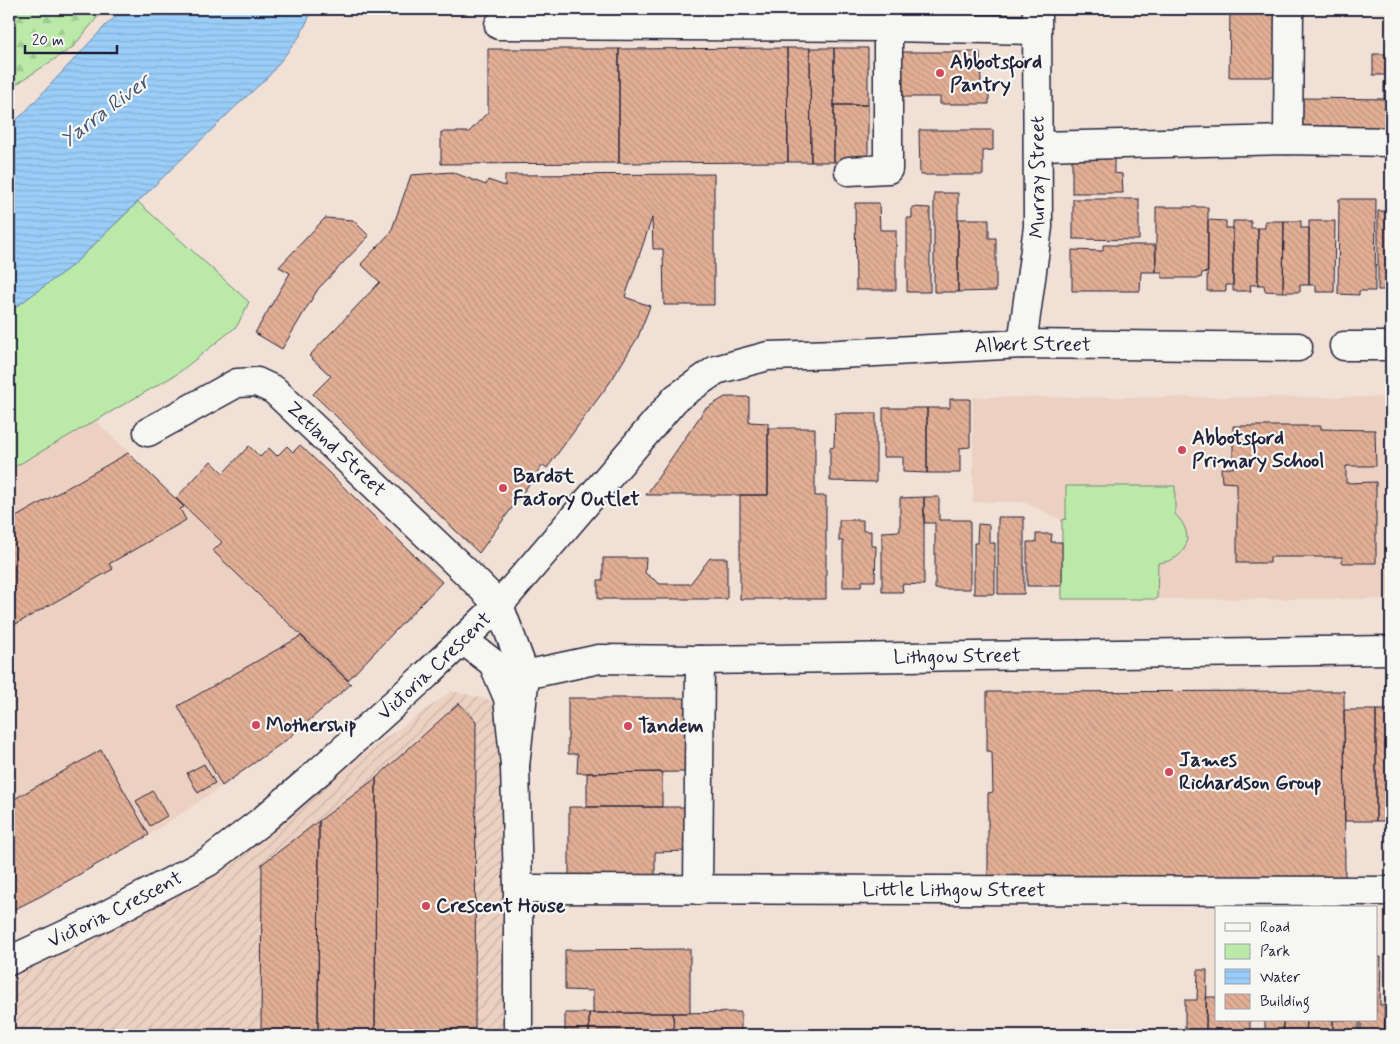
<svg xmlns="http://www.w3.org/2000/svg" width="1400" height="1044" viewBox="0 0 1400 1044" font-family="Mynerve,sans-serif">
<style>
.built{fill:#ecd1c2}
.industrial{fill:url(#industrial-furrows)}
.forest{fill:url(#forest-firs);stroke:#6e8672}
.park{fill:#bbeaa8;stroke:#6e8672}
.water{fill:url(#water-rules);stroke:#6a89ac}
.building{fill:url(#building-back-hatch);stroke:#22223b}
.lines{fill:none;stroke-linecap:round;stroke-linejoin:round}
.minor-casing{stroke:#22223b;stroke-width:31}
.minor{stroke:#f6f6f2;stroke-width:28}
.poi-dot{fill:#d1495b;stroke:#f6f6f2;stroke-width:2}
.labels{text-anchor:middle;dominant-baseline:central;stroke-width:4.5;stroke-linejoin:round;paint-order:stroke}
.poi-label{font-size:20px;font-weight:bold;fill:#22223b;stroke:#f6f6f2;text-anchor:start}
.street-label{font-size:20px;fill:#22223b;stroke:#f6f6f2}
.water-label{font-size:21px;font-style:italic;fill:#465573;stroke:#f6f6f2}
</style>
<defs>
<pattern id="industrial-furrows" width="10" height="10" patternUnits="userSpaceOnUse" patternTransform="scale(1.25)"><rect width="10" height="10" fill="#ecd1c2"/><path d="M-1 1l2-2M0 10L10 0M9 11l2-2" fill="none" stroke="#cab3a8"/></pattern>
<pattern id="forest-firs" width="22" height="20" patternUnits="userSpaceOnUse" patternTransform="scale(1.25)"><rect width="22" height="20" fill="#bbeaa8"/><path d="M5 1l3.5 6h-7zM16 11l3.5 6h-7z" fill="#a0c892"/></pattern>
<pattern id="water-rules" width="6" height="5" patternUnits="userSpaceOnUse" patternTransform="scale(1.25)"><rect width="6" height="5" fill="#9acdf7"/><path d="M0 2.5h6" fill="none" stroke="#84b0d5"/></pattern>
<pattern id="building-back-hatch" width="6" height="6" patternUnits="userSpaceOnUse" patternTransform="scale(1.25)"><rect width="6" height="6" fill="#e2ae95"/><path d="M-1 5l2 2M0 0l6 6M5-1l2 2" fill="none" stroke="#c29581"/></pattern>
</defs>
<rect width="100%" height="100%" fill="#f0e0d6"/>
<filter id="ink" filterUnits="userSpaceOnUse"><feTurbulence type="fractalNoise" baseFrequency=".02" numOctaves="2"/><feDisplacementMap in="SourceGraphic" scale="10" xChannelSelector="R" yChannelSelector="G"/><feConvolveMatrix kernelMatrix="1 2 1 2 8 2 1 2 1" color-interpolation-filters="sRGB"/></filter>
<g filter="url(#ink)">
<path class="built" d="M973 397H1391V599H1062V520L1023 502H973Z
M96 421 222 542 214 552 351 684 289 738 222 786 149 835 41 896 9 912V470Z"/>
<path class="industrial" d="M452 691 498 702 518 1035H9V961L208 862 322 769 349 764Z"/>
<path class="forest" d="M9 9H104L73 47 9 89Z"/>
<path class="park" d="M138 202 249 302 237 326 177 374 9 470V312L73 265Z
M1066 486H1175V514C1197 535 1187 561 1158 563L1157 599H1062V520L1066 519Z"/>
<path class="water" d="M124 9H313L300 36 269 76 231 111 73 265 9 312V125L22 115 105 26Z"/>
<path class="building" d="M1191 9H1277V77H1229L1230 10H1191Z
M787 48H810L811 162H788Z
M787 48 788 162 619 163V49Z
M810 48H834V162H811Z
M834 48H868V105H834Z
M488 49H619V163L441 164V132H469L488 112Z
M894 52H980L981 84 989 83V104H940V97H899Z
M1373 54H1391V75H1373Z
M1384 82H1391V99H1384Z
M1296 98 1391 99V133H1296Z
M834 105H868V162H834Z
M919 130H993V150L983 151V175H920Z
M1072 156H1114V173L1122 174 1123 193H1072Z
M452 172 486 185 488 180 505 186V175L714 174V305H664L663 249H653L652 218 625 297 650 306 638 337 611 381 547 468 543 465 479 553 313 394 331 376 309 356 380 282 361 264 391 232 411 175Z
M934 193H958V292H934Z
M1073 199H1139V240L1073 239Z
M1339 199H1376L1375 291H1359V295L1338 294Z
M855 203H879L880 230H896V290H856Z
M912 207 930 208V292H907V218H912Z
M1156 207H1208V272L1202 273 1201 278H1162V272H1156Z
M1378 211H1391V290H1378Z
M325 218 353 220 369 236 318 289 282 349 255 333 290 273 279 267Z
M958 219H989V238H996V291L958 292Z
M1208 220 1226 221V228H1233V285H1226V291H1207Z
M1233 221H1251V228H1258V285H1250L1251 291H1233Z
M1265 221H1284L1283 292 1265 291 1264 285H1258V228H1265Z
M1284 221H1301V228H1309V285H1300V292H1283Z
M1309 221H1335L1334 292H1316V285H1309Z
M1103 245H1155L1156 272H1141L1140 291H1072V250L1103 251Z
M725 397H749V422L768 423V495H646L705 409Z
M950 399H970V447L960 448V473H927V408H950Z
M883 408H927V473L903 472V457H883Z
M835 413H876V482L830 481V448L834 447Z
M1233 426H1321V429L1375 430 1376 466H1346V483L1376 482V563H1342V557H1270V563H1237V483L1222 482 1221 468H1233Z
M768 428H815V496H826V599H740V495H768Z
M300 445 442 582 348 680 213 551 222 542 176 498 211 461 223 473 249 446 260 457 269 448 277 456 287 446 293 452Z
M128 453 184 507 180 509 186 520 109 564 113 569 16 624 13 618 9 621V521Z
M924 497V585L902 584 903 592H882V532L900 531V498Z
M924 497H939V520H970V589H935V523H924Z
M998 517H1024V594H998Z
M839 520H863V531H871V546H876L875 581H862L861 587H843V541H839Z
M978 524 989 525V543H995V594H974V543H977Z
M1036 534H1052L1051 542H1062V586H1027V542H1036Z
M603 558H646L645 573 660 584H690L710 558H727V599H598V580H603Z
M301 636 351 684 289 738 222 786 178 706Z
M1344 691 1345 880 988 881V793L993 792 992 752 987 751V692Z
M568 698H688L689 772 577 773 578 754H568Z
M459 703 476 721 475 1035H375L376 778Z
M1344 710H1376V821H1345Z
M1376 710H1391V821H1376Z
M101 750 149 835 41 896 9 912V802Z
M204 764 215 783 198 793 187 773Z
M662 772V807H587V773Z
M376 778 375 1035H318L319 821Z
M153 791 167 816 150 826 136 801Z
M569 807H689V851L655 852V880H569Z
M319 821 318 1035H261L262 864Z
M690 949V1013H593V991L565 990V950Z
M1376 957H1381L1380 1005H1385V1035H1361V1021L1376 1020Z
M1198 970H1207L1206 1035H1185V1000H1197Z
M1206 997H1216V1020H1250V1035H1206Z
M1385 1005H1391V1035H1385Z
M741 1012V1035H674L673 1013Z
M565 1013H589V1035H565Z
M589 1013H673L674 1035H589Z
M1265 1020H1283V1035H1265Z
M1283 1020H1307L1306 1035H1283Z
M1307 1020H1333V1035H1306Z
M1333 1020H1359V1035H1333Z"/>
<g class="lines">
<defs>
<g id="minor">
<path d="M499 25 888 27 1036 30"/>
<path d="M1288 140 1289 9"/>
<path d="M1038 146 1288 140 1391 142"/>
<path d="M849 171 888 169V10"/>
<path id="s1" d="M1022 344 1038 227 1037 9"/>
<path d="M1344 346H1391"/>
<path id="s2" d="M148 432 237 383 257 382 274 390 465 571 499 605 525 675 515 766"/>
<path d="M463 640 493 663 508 698 515 766 518 889V1035"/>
<path id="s3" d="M525 675 599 659 700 660 1391 650"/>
<path id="s4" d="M518 889 1391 891"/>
<path d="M698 890 700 660"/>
<path id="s5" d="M9 961 97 920 208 862 263 820 322 769 426 675 499 605 676 398 716 370 768 356 839 354 1022 344 1298 347"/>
</g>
</defs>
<use href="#minor" class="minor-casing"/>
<use href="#minor" class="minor"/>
</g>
</g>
<g class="poi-dot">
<circle cx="940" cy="73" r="5"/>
<circle cx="1182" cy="450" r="5"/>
<circle cx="503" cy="488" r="5"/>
<circle cx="256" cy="725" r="5"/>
<circle cx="628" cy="726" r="5"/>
<circle cx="1169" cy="772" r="5"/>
<circle cx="426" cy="906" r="5"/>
</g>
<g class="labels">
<g class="poi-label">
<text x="950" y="62">Abbotsford<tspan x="950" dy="23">Pantry</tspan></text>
<text x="1192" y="438">Abbotsford<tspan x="1192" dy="23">Primary School</tspan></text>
<text x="513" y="476">Bardōt<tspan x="513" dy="23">Factory Outlet</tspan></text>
<text x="266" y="725">Mothership</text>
<text x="638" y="726">Tandem</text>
<text x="1179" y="760">James<tspan x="1179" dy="23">Richardson Group</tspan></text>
<text x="436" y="906">Crescent House</text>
</g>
<g class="street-label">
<text stroke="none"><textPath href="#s1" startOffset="168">Murray Street</textPath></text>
<text stroke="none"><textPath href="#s5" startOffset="1251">Albert Street</textPath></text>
<text stroke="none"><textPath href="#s2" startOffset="226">Zetland Street</textPath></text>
<text stroke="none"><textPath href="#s3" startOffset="434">Lithgow Street</textPath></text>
<text stroke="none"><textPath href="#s5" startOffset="522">Victoria Crescent</textPath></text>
<text stroke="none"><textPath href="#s4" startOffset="436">Little Lithgow Street</textPath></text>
<text stroke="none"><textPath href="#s5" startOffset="118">Victoria Crescent</textPath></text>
</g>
<g class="water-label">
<text transform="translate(105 111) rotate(-37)">Yarra River</text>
</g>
</g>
<rect width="1400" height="1044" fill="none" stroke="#f6f6f2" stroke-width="30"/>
<rect x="15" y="15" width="1370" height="1014" fill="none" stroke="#22223b" stroke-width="2" filter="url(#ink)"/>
<rect x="1215" y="906" width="162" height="115" fill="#f6f6f2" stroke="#a1a1a9"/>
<rect x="1225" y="923" width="25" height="8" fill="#f6f6f2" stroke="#a1a1a9"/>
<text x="1260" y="932" font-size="15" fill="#22223b">Road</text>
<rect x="1225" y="944" width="25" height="15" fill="#bbeaa8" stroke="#a1a1a9"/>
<text x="1260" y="956" font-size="15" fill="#22223b">Park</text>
<rect x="1225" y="969" width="25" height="15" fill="url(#water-rules)" stroke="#a1a1a9"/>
<text x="1260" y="982" font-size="15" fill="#22223b">Water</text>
<rect x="1225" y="994" width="25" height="15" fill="url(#building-back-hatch)" stroke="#a1a1a9"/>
<text x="1260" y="1006" font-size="15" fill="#22223b">Building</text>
<path d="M25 45v8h92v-8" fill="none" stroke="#22223b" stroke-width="2.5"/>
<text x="32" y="45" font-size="15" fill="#22223b" stroke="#f6f6f2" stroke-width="4" paint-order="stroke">20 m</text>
</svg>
